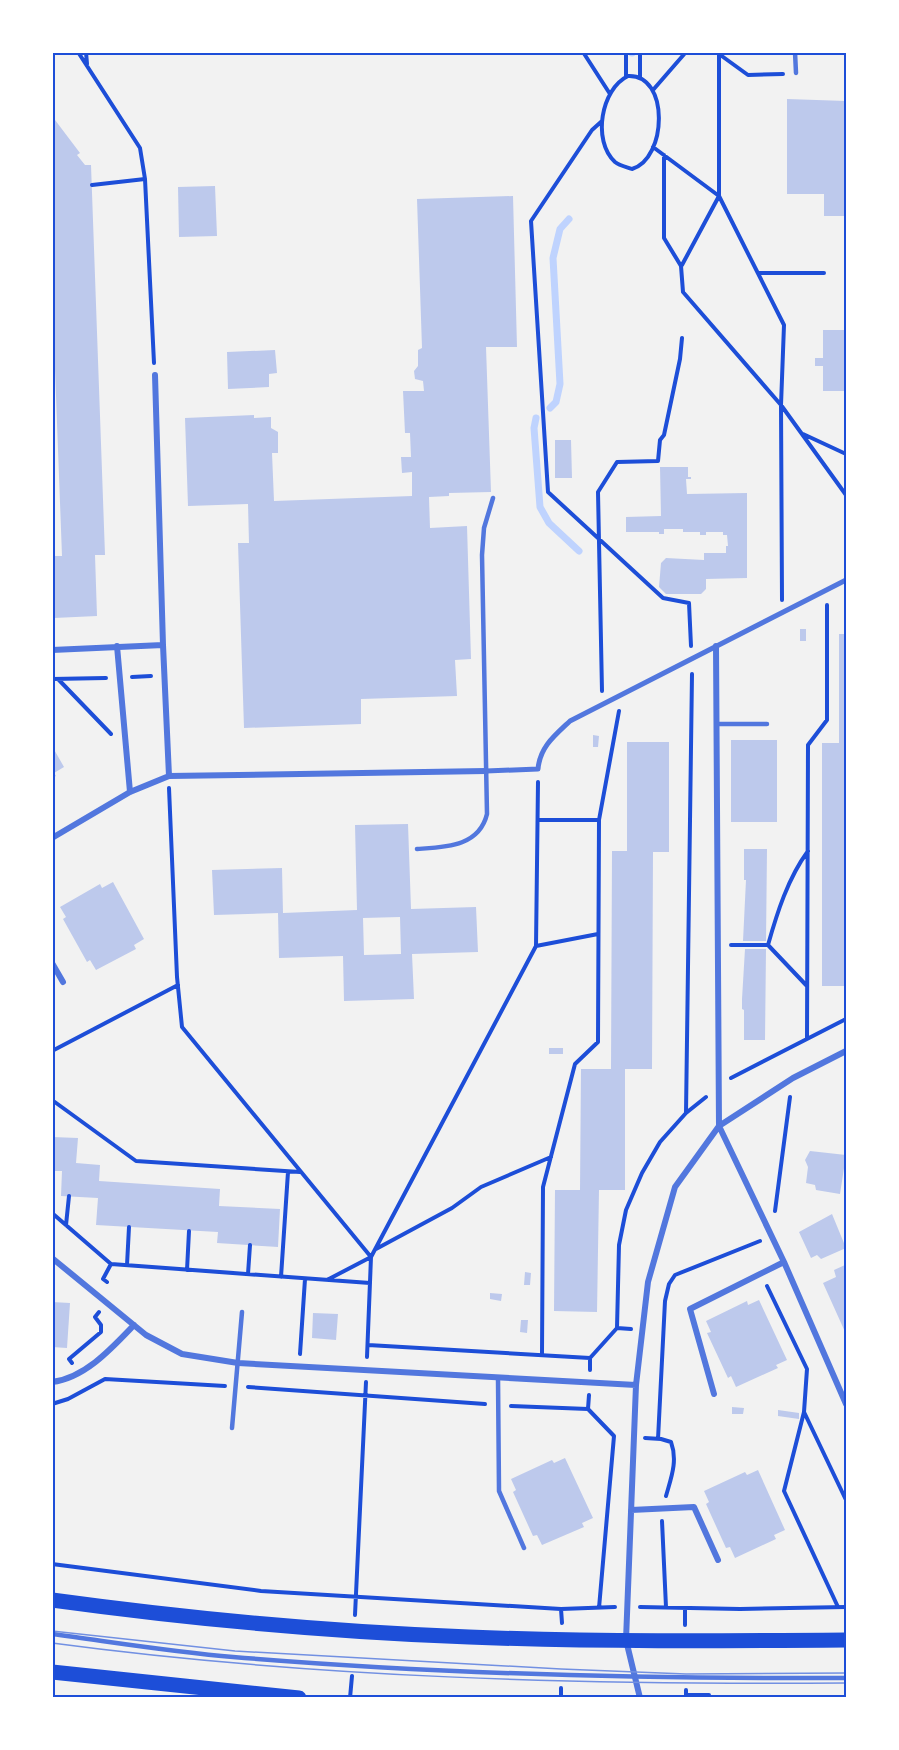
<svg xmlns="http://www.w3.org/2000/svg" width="899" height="1750" viewBox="0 0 899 1750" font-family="Ubuntu,sans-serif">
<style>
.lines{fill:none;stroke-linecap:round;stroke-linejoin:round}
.stream{stroke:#bfd3fe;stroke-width:7}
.building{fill:#bdc9ec;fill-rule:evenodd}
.path{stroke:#1d4ed8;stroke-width:4}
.service{stroke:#5277de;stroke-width:4.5}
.pedestrian{stroke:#5277de;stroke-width:5}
.minor{stroke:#5277de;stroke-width:6}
.primary{stroke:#1d4ed8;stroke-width:15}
.tram{stroke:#7290e2;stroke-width:1.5}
.neatline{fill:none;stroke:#1d4ed8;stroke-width:2}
</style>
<rect width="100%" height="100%" fill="#f2f2f2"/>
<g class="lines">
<path class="stream" d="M632 53V52
M550 408 556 402 560 384 553 258 560 229 569 219
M536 418 534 428 540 507 549 523 579 551"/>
</g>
<path class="building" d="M787 99 846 101V216H824V194H787Z
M52 116 80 153 77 155 85 165H91L105 555H95L97 616 54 618 52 556H62L52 289Z
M215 186 217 236 179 237 178 187Z
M513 196 517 347H486L491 492 449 493V496L429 497 430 528 467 526 471 659 455 660 457 696 361 699V724L244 728 238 543H249L248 504 188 506 185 418 254 415V418L271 417V428L278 432V453H272L274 501 412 496V472L402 473 401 457H411L410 433H405L403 391H424L423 381 415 379 414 371 418 366V350L422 348 417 199Z
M823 330H846V391H823V366H815V358H823Z
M275 350 277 373 269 374V387L228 389 227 352Z
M555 440H571L572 478H555Z
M660 467H688V477H691V479H686L687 494 747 493V578L706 579V589L701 594H666L659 587 661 563 666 558 704 560V553H726V546H728L727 535H723V532H706V535H700V532H683V529H664V534H659V532H626V517L661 516Z
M800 629H806V641H800Z
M839 634H846V986H822V743H839Z
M593 735 599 736 598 747H593Z
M731 740H777V822H731Z
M627 742H669V852H653L652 1069H625V1190H599L597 1312 554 1311 555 1190H580L581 1069H611L612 851H627Z
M52 746 64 767 54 773 56 776 52 778Z
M408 824 411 909 476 907 478 952 412 954 414 999 344 1001 343 956 279 958 278 913 214 915 212 870 282 868 283 913 357 910 355 825ZM400 917 401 954 364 955 363 918Z
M744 849H767L766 941H743L746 880H744Z
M113 882 144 939 134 945 136 949 96 970 90 960 87 962 63 919 66 917 60 907 100 884 102 888Z
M745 949H766L765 1040H744V1010L742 1009V999Z
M549 1048H563V1054H549Z
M52 1137 78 1138 76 1163 100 1165 99 1181 220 1189 219 1206 280 1209 278 1247 217 1243 218 1232 96 1225 98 1198 61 1196 62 1171H52Z
M810 1151 846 1155 840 1194 816 1190 815 1185 806 1183 808 1167 805 1160Z
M832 1214 846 1248 821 1259 817 1255 811 1258 799 1232Z
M845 1265 846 1269V1334L823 1283 836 1277 834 1270Z
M525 1272 531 1273 530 1285H524Z
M490 1293 502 1294 501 1301 490 1299Z
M759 1300 787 1360 776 1365 778 1368 736 1387 731 1376 728 1378 707 1333 711 1332 706 1321 747 1301 748 1305Z
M52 1302 70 1303 67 1348 52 1347Z
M313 1313 338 1314 336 1340 312 1338Z
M521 1320H528L527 1333 520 1332Z
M732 1407 744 1408 743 1414H732Z
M778 1410 799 1413V1419L778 1416Z
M565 1458 593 1518 582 1523 584 1527 542 1545 537 1535 533 1536 513 1492 516 1490 511 1479 552 1460 554 1463Z
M758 1470 785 1530 774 1535 776 1539 735 1558 730 1547 726 1548 706 1504 709 1502 704 1491 745 1472 747 1475Z"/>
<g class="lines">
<path class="path" d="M78 52 140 148 145 179 154 363
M86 52 87 64
M583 52 610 94
M640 52V77
M719 52V196L784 325 781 405 782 600
M719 54 748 75 783 74
M628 76C670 74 667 159 632 169 627 167 620 166 615 162 592 141 601 89 628 76Z
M626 77V52
M653 90 686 52
M602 121 592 130 531 221 548 492 663 598 689 603 691 646
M653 147 719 196 682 265
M664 155V238L681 266 683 292 781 405 846 495
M92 185 145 179
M758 273H824
M803 434 846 454
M692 674 686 1113 706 1097
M132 677 151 676
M52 679 106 678
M58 679 111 734
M602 691 598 492 617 462 658 461 660 440 664 435 680 359 682 338
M169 788 177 977 182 1027 371 1257 327 1280
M538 820H599
M731 945H768
M536 946 598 934
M806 985 768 945C777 913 788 878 808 851
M807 1038 808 745 827 720V605
M52 1051 178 985
M731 1078 846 1019
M52 1100 136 1161 300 1172
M775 1211 790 1097
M52 1213 111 1264
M66 1225 69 1196
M376 1249 452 1208 481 1187 551 1157
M127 1265 129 1227
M187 1270 189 1231
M248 1274 250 1245
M281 1277 288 1172
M107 1282 103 1279 111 1264 370 1283
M767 1286 807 1369 804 1412 846 1500
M617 1328 631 1329
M368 1345 590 1358
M300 1354 305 1279
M542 1354 543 1187 575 1064 598 1042 599 820 619 711
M367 1357 371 1257 536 946 538 782
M72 1363 69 1359 101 1332V1325L95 1317 99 1312
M590 1370V1358L617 1328 619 1245 626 1210 642 1173 660 1142 686 1113
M248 1387 485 1404
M52 1404 68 1399 105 1379 225 1386
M511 1406 588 1409 614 1436 599 1608
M588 1409 589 1395
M804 1412 784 1491 838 1607
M645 1438 661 1439 671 1442C678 1461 671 1478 666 1496
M658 1439 665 1301 669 1284 675 1275 760 1241
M662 1521 666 1607
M52 1564 261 1591 561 1609 615 1607
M640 1607 740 1609 846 1607
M685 1608V1625
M561 1609 562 1623
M355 1615 366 1382
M561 1688V1698
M686 1690V1695H702V1698
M702 1695H709
M350 1698 352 1676"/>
<path class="service" d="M795 52 796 73
M717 724H767
M417 849C445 847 479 847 487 814L482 555 484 528 493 498
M498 1378 499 1491 524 1548
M232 1428 242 1312
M52 1634C112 1642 173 1652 233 1657 437 1674 642 1679 846 1678"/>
<path class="pedestrian" d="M486 771 538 769C540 747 554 736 570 721L846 580"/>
<path class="minor" d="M163 645 169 776
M117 646 130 792
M716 646 719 1126 784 1262 846 1404
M52 650 163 645 155 375
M52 838 130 792 169 776 486 771
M52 963 63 982
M52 1258 146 1335 182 1354 238 1363 636 1385
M52 1382C85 1378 112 1348 134 1325
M714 1394 690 1309 784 1262
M631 1510 694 1507 718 1560
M640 1698 626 1640 636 1385 648 1282 675 1187 719 1126 793 1078 846 1051"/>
<path class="primary" d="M52 1600C191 1619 330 1632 469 1637 595 1642 721 1641 846 1640
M52 1672 299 1698"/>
<path class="tram" d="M52 1631 235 1651 561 1669 686 1674 846 1673
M52 1643C314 1678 583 1685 846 1683"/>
</g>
<rect width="899" height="1750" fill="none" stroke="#ffffff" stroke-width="108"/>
<rect x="54" y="54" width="791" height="1642" class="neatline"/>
</svg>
